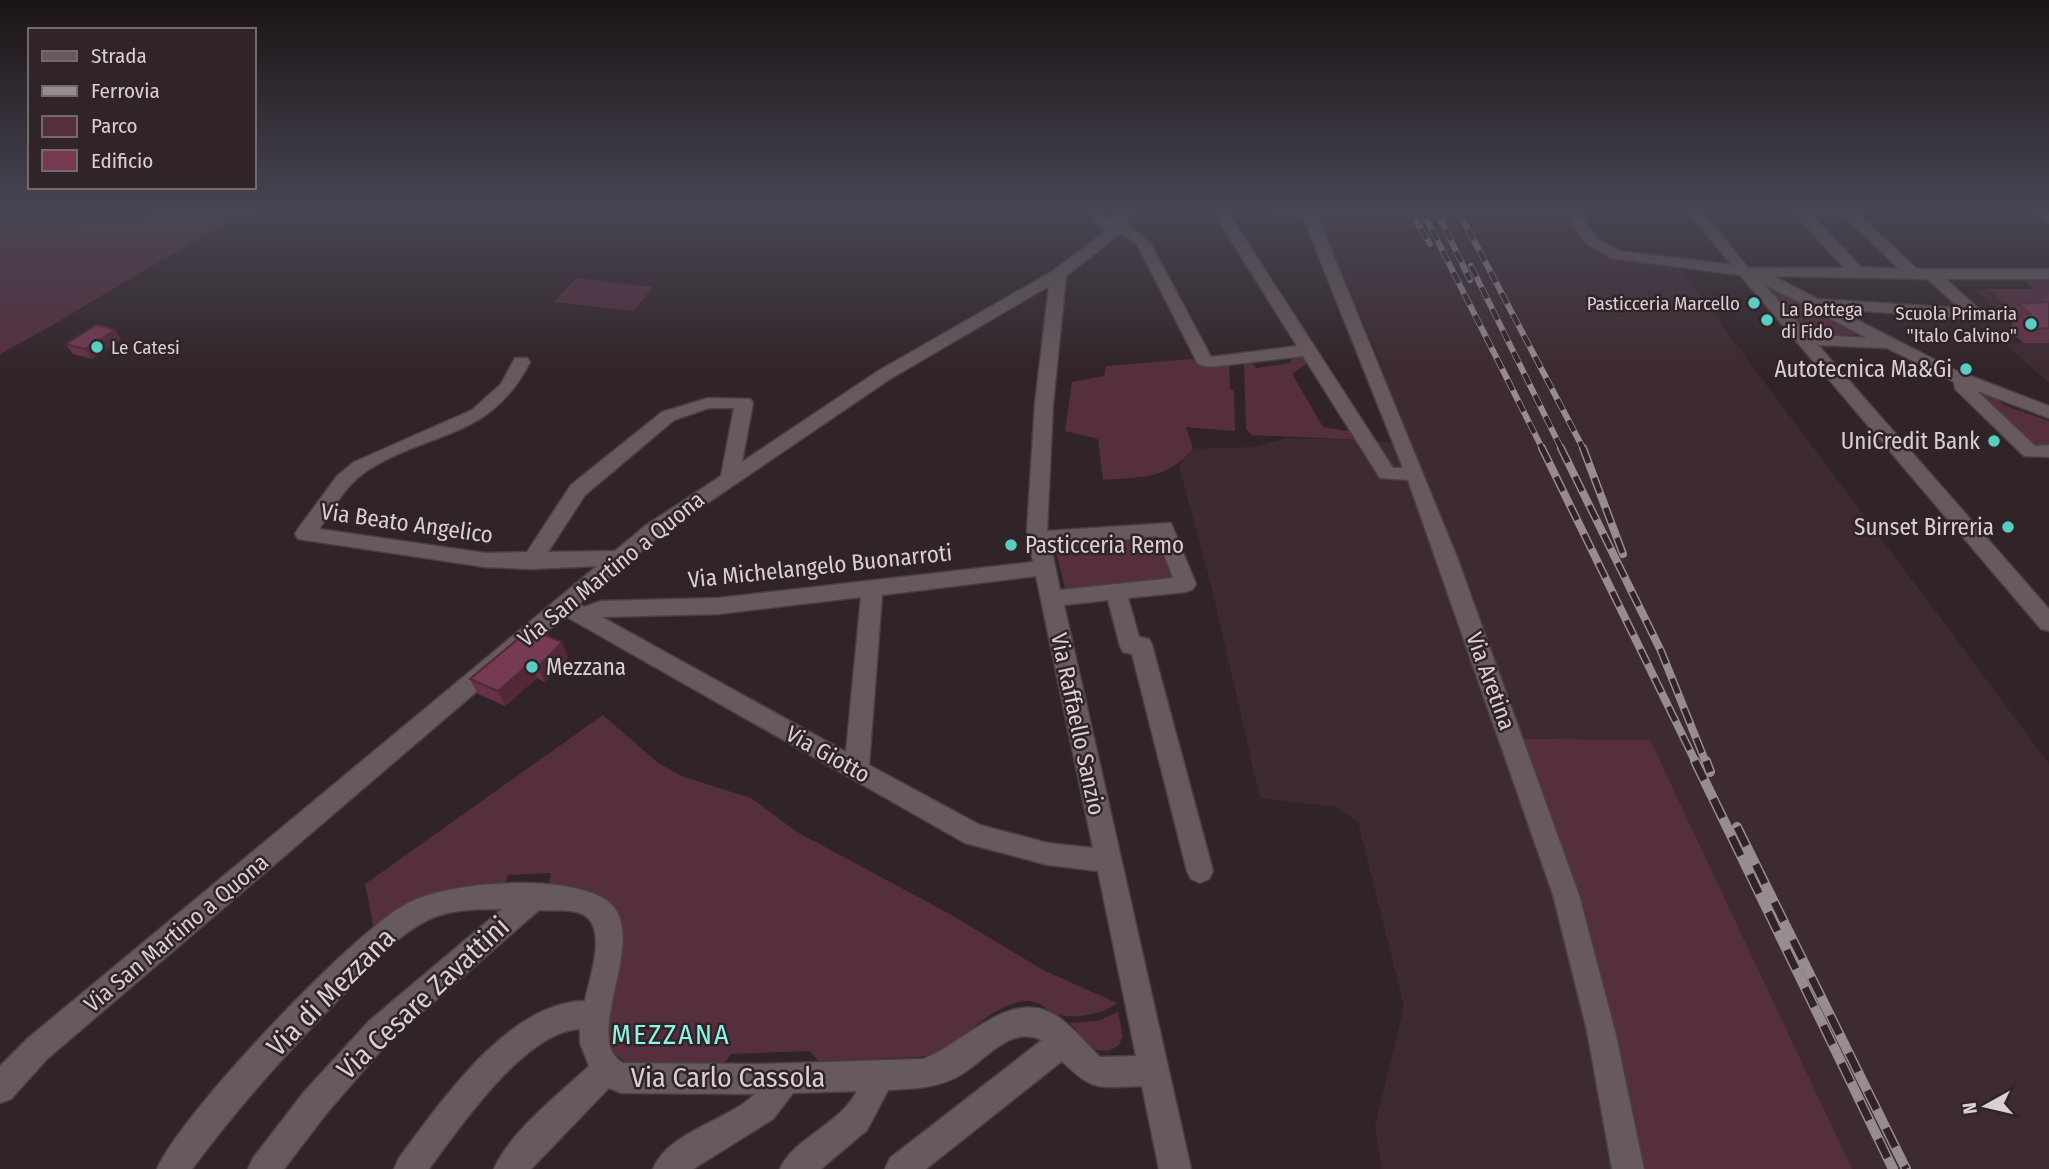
<svg xmlns="http://www.w3.org/2000/svg" width="2049" height="1169" viewBox="0 0 2049 1169" font-family="'Fira Sans Condensed',sans-serif">
<style>
.built{fill:#3e2a31}
.green{fill:#552f3e}
.lines{fill:none;stroke-linecap:round;stroke-linejoin:round}
.minor-casing{stroke:#4a4043;stroke-width:3}
.minor{fill:#68595e;fill-rule:evenodd}
.rail-far2-casing{stroke:#978c90;stroke-width:6}
.rail-far1-casing{stroke:#978c90;stroke-width:8}
.rail-casing{stroke:#978c90;stroke-width:10}
.rail-far2{stroke:#312428;stroke-width:4.5;stroke-dasharray:12;stroke-linecap:butt}
.rail-far1{stroke:#312428;stroke-width:5;stroke-dasharray:16;stroke-linecap:butt}
.rail{stroke:#312428;stroke-width:7;stroke-dasharray:21;stroke-linecap:butt}
.wall{fill:#653247}
.shaded-wall{fill:#53293a}
.building{fill:#763a53;stroke:#53293a;stroke-width:2}
.poi-dot{fill:#57cec1;stroke:#312428;stroke-width:2.5}
.labels{text-anchor:middle;dominant-baseline:central;stroke-width:5;stroke-linejoin:round;paint-order:stroke}
.far-poi-label{font-size:19px;fill:#d9d0d3;stroke:#312428;text-anchor:end}
.poi-label{font-size:23px;fill:#d9d0d3;stroke:#312428;text-anchor:end}
.street-label{font-size:23px;fill:#d9d0d3;stroke:#312428}
.near-street-label{font-size:28px;fill:#d9d0d3;stroke:#312428}
.near-neighbourhood-label{font-size:28px;letter-spacing:2px;fill:#8af4e7;stroke:#312428}
</style>
<rect width="100%" height="100%" fill="#312428"/>
<path class="built" d="M1314 208H1558L1588 249 1616 260 1678 266 2049 764V1169H1382L1375 1126 1404 1006 1358 822 1337 807 1260 798 1212 589 1179 466 1193 449 1255 447 1286 438 1364 440 1411 445 1372 342Z
M2026 281H2049V383L2005 344 2023 343 2008 329 2019 328 1975 290 2034 289Z"/>
<path class="green" d="M156 208H265C172 246 89 308 0 354V228L139 221Z
M576 278 653 287 634 311 554 302Z
M2026 281H2049V308L2020 317 1988 289H2034Z
M1768 290H1774L1857 335 1807 334Z
M1302 355 1309 362 1292 374 1323 427 1361 433 1364 440 1252 435 1246 429 1244 362 1251 361 1256 368 1291 363V356Z
M1192 359 1203 366 1229 363 1230 389 1234 390 1235 431 1186 427 1193 449C1166 480 1141 477 1103 480L1098 439 1065 431 1072 382 1104 376 1106 366Z
M1975 391 1996 398 2004 405 2049 421V446L2032 447Z
M1161 533 1176 580 1066 592 1054 544Z
M603 715 658 763 684 777 751 798 797 832 948 913 1043 970 1117 1003C1105 1014 1074 1019 1059 1015 1044 1010 1039 997 1019 1002 980 1011 960 1050 920 1057L818 1061 810 1051 731 1054 720 1069 631 1067 610 1050 605 1036C617 971 652 882 548 888L551 873 508 875 502 890 374 929 365 884Z
M1521 739 1650 740 1852 1169H1639Z
M1118 1012 1123 1036 1119 1045 1109 1051 1094 1050 1070 1023 1097 1021Z"/>
<g class="lines">
<defs>
<path id="minor" d="M1087 208H1101L1112 222 1120 208H1134L1126 223 1151 244 1211 357 1297 346 1211 208H1225L1393 468H1403L1303 217 1270 212 1263 208H1314L1457 557 1579 895 1615 1031 1644 1169H1612L1587 1031 1553 895 1408 480 1380 478 1303 356 1210 367 1198 364 1138 246 1121 233 1066 276 1053 404 1047 531 1171 523 1196 584 1193 589 1186 592 1128 598 1139 637 1149 639 1152 645 1213 871 1209 879 1200 883 1191 879 1187 871 1132 654 1123 652 1120 646 1108 600 1064 605 1191 1169H1159L1142 1086C1099 1087 1094 1093 1062 1061L926 1169H885L890 1158 1042 1040C1010 1025 987 1059 962 1074 939 1088 914 1089 888 1090L867 1130 821 1169H780C793 1138 840 1125 857 1091L793 1093 773 1119 693 1169H653C669 1131 726 1122 755 1094L621 1093 609 1088 531 1169H494C510 1132 559 1094 589 1066L580 1043V1029C525 1031 460 1127 429 1169H394L399 1158C441 1102 508 1002 585 1001 589 979 608 930 584 915 573 908 552 911 539 910L389 1041 326 1114 284 1169H248L253 1158 304 1092 369 1021 502 909C478 909 450 909 428 920 394 937 369 967 344 994 290 1049 238 1107 192 1169H157C180 1115 357 927 410 902 454 881 558 875 601 897 659 926 577 1038 623 1063L760 1064 923 1059C965 1044 1014 982 1061 1019 1075 1030 1087 1044 1100 1057L1136 1056 1098 871 1048 865 965 843 565 616 47 1059 11 1099 0 1103V1066L27 1039 597 566 531 569 485 567 298 539 295 534 298 529 337 476 354 462 472 410 501 384 515 358H527L530 362C490 440 432 430 368 470 346 484 333 509 319 529L485 553 527 552 571 485 662 412 708 398 750 399 753 403 742 462 878 371 1053 271 1106 231 1096 223ZM1049 286 1035 404 1027 531 1033 562 719 598 601 601 584 607 579 604 659 536 890 379ZM709 408H734L721 476 645 526 615 551 548 552 585 495 674 420ZM1157 536 1173 578 1060 590 1051 547ZM1036 576 1093 848 1048 843 980 825 869 765 882 595ZM861 597 846 752 602 617 719 614Z
M1560 208H1574L1598 239 1619 251 1732 265 1685 208H1700L1748 268H1844L1790 208H1852L1917 269H2049V279H1946L1981 311 1983 314 1975 319 1836 309 1955 370 2049 406V418L1977 391 2035 446 2049 445V457L2024 456 1955 389 1954 382 1887 348 1818 345 2049 609V631L2041 629 1740 275 1611 258 1588 245ZM1809 212H1840L1899 269 1861 267ZM1773 276 1928 279 1959 308 1818 299ZM1764 284 1867 338 1808 334Z
M2028 208H2044L2049 212V223Z"/>
</defs>
<use href="#minor" class="minor-casing"/>
<use href="#minor" class="minor"/>
<defs>
<path id="rail-far2" d="M1408 208 1430 244
M1421 208 1543 450
M1435 208 1470 280
M1457 208 1584 450
M1471 266 1562 450"/>
<path id="rail-far1" d="M1542 448 1696 763
M1561 448 1661 651 1706 763
M1583 448 1623 554"/>
<path id="rail" d="M1695 761 1893 1169
M1706 761 1710 772
M1737 827 1906 1169"/>
</defs>
<use href="#rail-far2" class="rail-far2-casing"/>
<use href="#rail-far1" class="rail-far1-casing"/>
<use href="#rail" class="rail-casing"/>
<use href="#rail-far2" class="rail-far2"/>
<use href="#rail-far1" class="rail-far1"/>
<use href="#rail" class="rail"/>
</g>
<path class="wall" d="M2047 294H2049V343H2024L2008 329 2013 323 2008 318 2018 304 2041 303Z
M115 330 121 340 92 359 73 354 66 344Z
M530 629 568 657 545 682 537 678 505 706 478 694 470 679Z"/>
<path class="shaded-wall" d="M115 330 121 340 92 359 85 349Z
M562 642 568 657 545 682 538 667Z
M530 663 537 678 505 706 498 691Z"/>
<path class="building" d="M2049 302V328L2035 329 2019 315 2030 314 2018 304Z
M96 325 115 330 85 349 66 344Z
M530 629 562 642 538 667 530 663 498 691 470 679Z"/>
<linearGradient id="sky" x2="0" y2="1"><stop stop-color="#1b1416"/><stop offset="0.56" stop-color="#484553"/><stop offset="1" stop-color="#484553" stop-opacity="0"/></linearGradient>
<rect width="2049" height="372" fill="url(#sky)"/>
<g class="poi-dot">
<circle cx="1754" cy="303" r="7"/>
<circle cx="1767" cy="320" r="7"/>
<circle cx="2031" cy="324" r="7"/>
<circle cx="97" cy="347" r="7"/>
<circle cx="1966" cy="369" r="7"/>
<circle cx="1994" cy="441" r="7"/>
<circle cx="2008" cy="527" r="7"/>
<circle cx="1011" cy="545" r="7"/>
<circle cx="532" cy="667" r="7"/>
</g>
<g class="labels">
<g class="far-poi-label">
<text x="1740" y="303">Pasticceria Marcello</text>
<text x="1781" y="309" text-anchor="start">La Bottega<tspan x="1781" dy="22">di Fido</tspan></text>
<text x="2017" y="313">Scuola Primaria<tspan x="2017" dy="22">"Italo Calvino"</tspan></text>
<text x="111" y="347" text-anchor="start">Le Catesi</text>
</g>
<g class="poi-label">
<text x="1952" y="369">Autotecnica Ma&amp;Gi</text>
<text x="1980" y="441">UniCredit Bank</text>
<text x="1994" y="527">Sunset Birreria</text>
<text x="1025" y="545" text-anchor="start">Pasticceria Remo</text>
<text x="546" y="667" text-anchor="start">Mezzana</text>
</g>
<g class="street-label">
<text transform="translate(407 523) rotate(8)">Via Beato Angelico</text>
<text transform="translate(820 566) rotate(-6)">Via Michelangelo Buonarroti</text>
<text transform="translate(611 569) rotate(-39)">Via San Martino a Quona</text>
<text transform="translate(1491 681) rotate(70)">Via Aretina</text>
<text transform="translate(1078 724) rotate(78)">Via Raffaello Sanzio</text>
<text transform="translate(828 754) rotate(29)">Via Giotto</text>
<text transform="translate(176 933) rotate(-40)">Via San Martino a Quona</text>
</g>
<g class="near-street-label">
<text transform="translate(331 992) rotate(-45)">Via di Mezzana</text>
<text transform="translate(423 998) rotate(-43)">Via Cesare Zavattini</text>
<text x="728" y="1077">Via Carlo Cassola</text>
</g>
<g class="near-neighbourhood-label">
<text x="671" y="1034">MEZZANA</text>
</g>
</g>
<rect x="28" y="28" width="228" height="161" fill="#312428" stroke="#74696c" stroke-width="2"/>
<rect x="42" y="51" width="35" height="10" fill="#68595e" stroke="#74696c" stroke-width="2"/>
<text x="91" y="63" font-size="21" fill="#d9d0d3">Strada</text>
<rect x="42" y="86" width="35" height="10" fill="#978c90" stroke="#74696c" stroke-width="2"/>
<text x="91" y="98" font-size="21" fill="#d9d0d3">Ferrovia</text>
<rect x="42" y="116" width="35" height="21" fill="#552f3e" stroke="#74696c" stroke-width="2"/>
<text x="91" y="133" font-size="21" fill="#d9d0d3">Parco</text>
<rect x="42" y="150" width="35" height="21" fill="#763a53" stroke="#74696c" stroke-width="2"/>
<text x="91" y="168" font-size="21" fill="#d9d0d3">Edificio</text>
<g transform="translate(1986 1106) rotate(262)" stroke="#312428" stroke-width="5" paint-order="stroke">
<path d="M0-5L12 26L0 18L-12 26Z" fill="#d9d0d3"/>
<text y="-10" font-size="19" font-weight="bold" text-anchor="middle" fill="#d9d0d3">N</text>
</g>
</svg>
